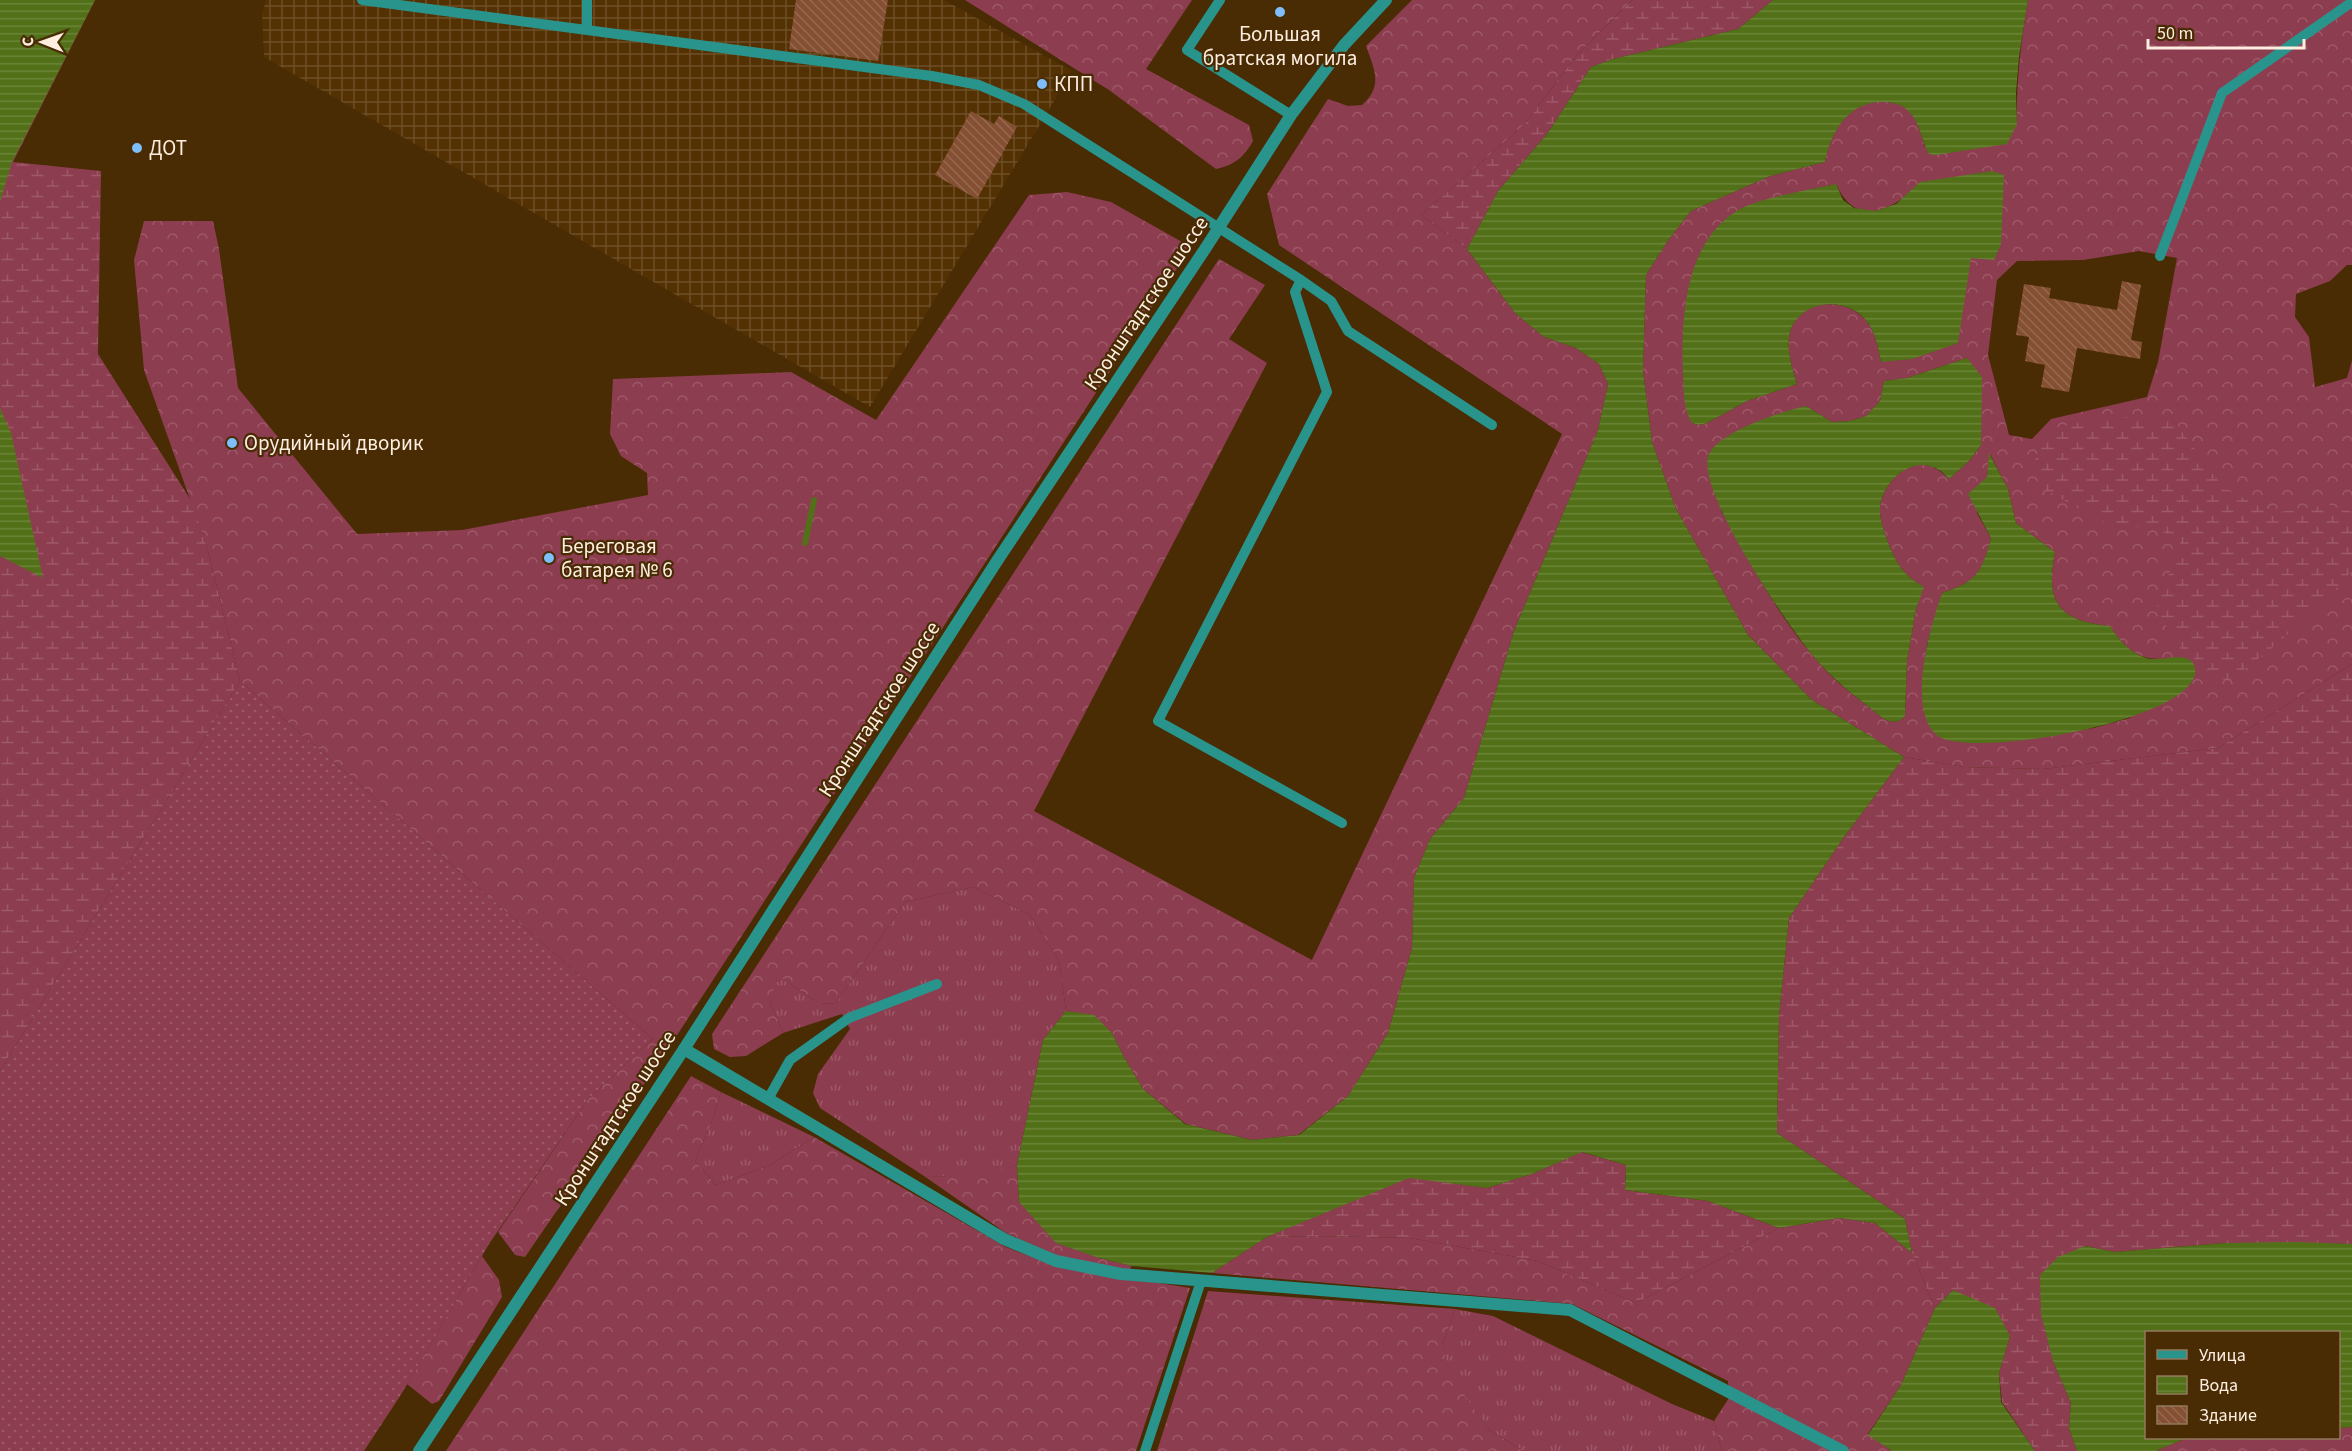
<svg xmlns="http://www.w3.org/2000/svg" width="2352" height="1451" viewBox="0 0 2352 1451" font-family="'Source Sans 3',sans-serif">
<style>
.industrial{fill:url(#industrial-grid)}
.grass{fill:url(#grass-tufts)}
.forest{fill:url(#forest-crowns);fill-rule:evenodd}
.wetland{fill:url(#wetland-marsh)}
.garden{fill:url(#garden-dots)}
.water{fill:url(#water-rules)}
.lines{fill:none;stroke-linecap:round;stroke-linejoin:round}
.stream{stroke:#517017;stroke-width:6}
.building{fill:url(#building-back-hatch)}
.service{stroke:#29948c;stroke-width:10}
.minor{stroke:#29948c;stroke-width:12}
.tertiary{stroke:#29948c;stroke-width:12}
.poi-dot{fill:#7ebef9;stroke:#492b04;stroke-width:2}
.labels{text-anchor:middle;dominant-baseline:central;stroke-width:4.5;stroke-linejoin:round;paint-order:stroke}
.poi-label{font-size:21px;fill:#fdeee0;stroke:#492b04;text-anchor:start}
.street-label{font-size:21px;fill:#fdeee0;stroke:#492b04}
</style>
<defs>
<pattern id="industrial-grid" width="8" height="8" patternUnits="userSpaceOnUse" patternTransform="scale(1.5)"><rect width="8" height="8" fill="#533102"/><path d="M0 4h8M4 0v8" fill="none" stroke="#6d4f27"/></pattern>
<pattern id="grass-tufts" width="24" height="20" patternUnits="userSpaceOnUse" patternTransform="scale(1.5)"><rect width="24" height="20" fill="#8d3d50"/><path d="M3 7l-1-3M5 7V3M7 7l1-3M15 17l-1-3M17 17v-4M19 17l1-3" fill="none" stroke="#9e5969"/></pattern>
<pattern id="forest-crowns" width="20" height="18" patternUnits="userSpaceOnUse" patternTransform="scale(1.5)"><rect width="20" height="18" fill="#8d3d50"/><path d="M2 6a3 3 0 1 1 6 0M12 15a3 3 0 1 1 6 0" fill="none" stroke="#9e5969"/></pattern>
<pattern id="wetland-marsh" width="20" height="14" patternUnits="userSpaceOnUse" patternTransform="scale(1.5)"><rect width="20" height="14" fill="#8d3d50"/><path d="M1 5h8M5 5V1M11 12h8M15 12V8" fill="none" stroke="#9e5969"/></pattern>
<pattern id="garden-dots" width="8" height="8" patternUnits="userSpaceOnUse" patternTransform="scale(1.5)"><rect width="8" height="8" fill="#8d3d50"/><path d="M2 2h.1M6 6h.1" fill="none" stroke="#9e5969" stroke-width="1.8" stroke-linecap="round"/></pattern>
<pattern id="water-rules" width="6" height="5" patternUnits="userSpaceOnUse" patternTransform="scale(1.5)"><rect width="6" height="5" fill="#517017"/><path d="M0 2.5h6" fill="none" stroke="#6b8538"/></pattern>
<pattern id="building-back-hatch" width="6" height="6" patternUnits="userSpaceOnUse" patternTransform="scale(1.5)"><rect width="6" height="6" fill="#844f32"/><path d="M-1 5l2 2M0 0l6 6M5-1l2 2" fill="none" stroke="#96694f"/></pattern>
</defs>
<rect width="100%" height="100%" fill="#492b04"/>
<path class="industrial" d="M266 0H944L1072 71 870 407 264 57 262 15Z"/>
<path class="grass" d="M973 887 1029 914 1059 960 1066 1011 1043 1040 1017 1165 996 1172 967 1177 924 1176 820 1108 813 1093 818 1074 850 1029 842 1014 783 1033 770 1003 774 983 783 979 820 1004 836 1003 905 902Z
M721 1092 814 1137 770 1165 716 1185 695 1161 713 1119Z
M1455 1309 1493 1316 1672 1404 1714 1421 1722 1451H1524L1489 1430 1448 1373 1443 1344Z"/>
<path class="forest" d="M965 0H1192L1146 69 1249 125 1253 141C1244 157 1235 165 1216 169L1109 90Z
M1412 0H1632L1576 56 1524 125 1421 215 1467 249 1515 313 1544 337 1576 348 1599 364 1608 384 1598 430 1514 631 1464 798 1430 839 1414 878 1412 948 1388 1033 1348 1096 1298 1135 1252 1140 1186 1124 1143 1089 1124 1057 1112 1033 1094 1016 1066 1011 1059 960 1029 914 973 887 905 902 836 1003 820 1004 783 979 775 983 770 1003 783 1033 746 1056 730 1057 714 1049 712 1034 1219 259 1265 285 1229 339 1267 363 1034 811 1312 960 1562 434 1279 245 1267 194 1328 99 1348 106 1362 105C1383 86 1375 71 1366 46Z
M2028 0H2352V265H2347L2330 281 2296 294 2295 317 2309 337 2315 387 2347 378 2352 360V664L2218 748 2043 769 1964 767 1904 757 1812 700 1748 635 1676 509 1652 442 1643 371 1646 275 1669 239 1691 211 1770 176 1825 162C1830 134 1847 101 1880 101 1889 102 1900 103 1907 109 1918 119 1921 134 1925 147L2017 124C2016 82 2021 42 2028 0ZM1920 182 1881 362C1878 349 1876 334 1868 323 1850 297 1803 297 1791 329 1785 347 1792 367 1797 384L1747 401 1707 423 1699 425 1692 423 1697 263 1705 245 1714 232 1735 212 1766 200 1836 184C1856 229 1894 211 1920 182ZM2139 251 2177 258 2158 362 2147 397 2051 419 2032 439 2009 435 1988 355 1997 280 2017 261 2083 260ZM1967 358 1981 445 1969 461 1949 479C1943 473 1938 469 1930 466 1906 459 1881 486 1880 509 1879 523 1893 558 1902 569 1908 577 1916 582 1923 587L1916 609 1907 661 1905 716C1899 723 1893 723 1884 719 1863 702 1839 686 1821 665 1780 620 1750 563 1721 510L1806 406 1832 422 1850 421 1866 416 1880 401 1884 381 1907 378ZM1990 454 2008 489 2016 523 2055 552C2045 602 2058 621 2110 626 2129 656 2145 663 2181 657L2130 718 2094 728 2006 741 1922 688 1927 645 1942 593C1978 580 1981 575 1991 538L1977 513 1987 477Z
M1067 192 1111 202 1191 247 668 1049 525 1257 515 1255 498 1232 589 1098 653 1039 240 681 207 547 144 370 134 260 144 221H213L219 249 238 388 357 534 462 530 648 495 647 473 621 456 610 434 613 379 791 372 876 420 1029 195Z
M691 1076 721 1092 713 1119 695 1161 716 1185 770 1165 814 1137 1006 1247 1055 1266 1190 1288 1136 1451H446Z
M1017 1165 1019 1202 1099 1258 1132 1266 1129 1270 1058 1256 1006 1233 924 1176C960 1177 983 1176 1017 1165Z
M1839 1218 1875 1223 1912 1253 1935 1308 1901 1385 1868 1434 1892 1451H1722L1714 1421 1729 1398 1728 1381 1572 1304 1212 1273 1267 1237 1315 1236 1410 1238 1538 1261 1636 1303 1779 1228Z
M482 1256 499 1280 502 1297 439 1401 432 1404 407 1384Z
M1208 1291 1455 1309 1443 1344 1449 1373 1489 1430 1524 1451H1157Z
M2352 1427V1451H2156L2184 1439 2195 1438H2338L2339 1428Z"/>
<path class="wetland" d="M0 0H95L13 162 101 171 98 354 192 502 207 547 240 681 0 1071Z
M1632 0H1773L1738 29 1613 59 1591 67 1547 134 1498 191 1467 249 1421 215 1524 125 1576 56Z
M2133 417 2175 422 2223 488 2273 513 2329 505 2352 512V571C2315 613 2273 649 2227 682L2181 649 2156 610 2181 541 2161 531 2101 521 2044 489 2035 460 2046 430 2090 420Z
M2352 664V1244L2225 1243 2115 1252 2085 1246 2053 1361 2071 1403 2069 1428 2077 1451H2035L2002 1402 1999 1373 2010 1336 1953 1290 1935 1308 1912 1253 1905 1219 1777 1133 1779 1016 1789 918 1844 837 1904 757 1964 767 2043 769 2218 748Z
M1581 1152 1626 1165 1625 1190 1708 1201 1779 1228 1636 1303 1538 1261 1410 1238 1315 1236 1267 1237 1409 1177 1487 1188 1532 1174Z"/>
<path class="garden" d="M240 681 653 1039 589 1098 489 1244 402 1393 364 1451H0V1071Z"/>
<path class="water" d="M0 0H95L12 162 0 202Z
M1773 0H2028L2019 57 2016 93 2017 124 2007 144 1936 155 1929 154C1921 140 1920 120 1906 109 1901 104 1891 102 1884 102 1849 101 1831 131 1825 162L1770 176 1691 211 1669 239 1646 275 1643 371 1652 442 1676 509 1748 635 1812 700 1904 757 1844 837 1789 918 1779 1016 1777 1133 1905 1219 1912 1253 1875 1223 1839 1218 1779 1228 1708 1201 1625 1190 1626 1165 1582 1152 1532 1174 1487 1188 1409 1178 1267 1237 1212 1273 1132 1266 1099 1258 1056 1243 1019 1202 1017 1165 1043 1040 1066 1011 1094 1015 1112 1033 1124 1057 1143 1089 1185 1124 1252 1140 1299 1135 1348 1096 1388 1033 1412 948 1414 878 1430 839 1464 798 1514 631 1598 430 1608 384 1599 364 1576 348 1544 337 1515 313 1467 249 1498 191 1547 134 1591 67 1613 59 1738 29Z
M1992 171 2004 175 2001 244 1994 260 1971 258 1958 343 1912 359 1881 362C1878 349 1876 334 1868 323 1850 296 1803 298 1791 329 1785 347 1792 367 1797 384L1747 401 1707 423 1699 425 1692 423C1683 409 1684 391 1683 375 1681 320 1684 245 1735 212 1756 198 1810 190 1836 184L1843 200 1854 208 1876 211 1896 204 1920 182Z
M1967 358 1982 377 1981 445 1969 461 1949 479C1946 476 1943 472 1939 470 1913 453 1881 482 1880 509 1879 523 1893 558 1902 569 1908 577 1916 582 1924 587L1916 609 1907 661 1905 716C1899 723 1893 723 1884 719 1863 702 1840 686 1822 666 1794 637 1698 495 1708 457 1714 433 1783 411 1806 406L1832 422 1850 421 1866 416 1880 401 1884 381 1907 378Z
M0 408 11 433 43 578 0 556Z
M1989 453 2008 489 2016 523 2055 552C2045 602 2058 621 2110 626 2119 640 2129 652 2146 658 2159 663 2191 648 2195 668 2204 719 1971 760 1938 736 1905 712 1931 624 1942 593 1977 581 1981 574 1991 538L1968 494 1987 477Z
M2296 1242 2352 1244V1427L2339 1428 2338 1332H2146V1438H2195L2184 1439 2156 1451H2077L2069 1428 2071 1403 2053 1361 2041 1314 2040 1275 2058 1257 2085 1246 2115 1252 2225 1243Z
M1953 1290 1995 1308 2010 1336 1999 1373 2001 1402 2035 1451H1892L1868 1435 1901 1385 1935 1308Z"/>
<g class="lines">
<path class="stream" d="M805 543 814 500"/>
</g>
<path class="building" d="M796 0H888L878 61 789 49Z
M971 111 994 124 999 116 1017 127 977 199 935 175Z
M2122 281 2141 285 2131 340 2142 342 2140 359 2077 348 2069 392 2041 387 2045 365 2025 361 2029 337 2016 335 2024 284 2051 288 2049 298 2117 310Z"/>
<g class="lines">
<path class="service" d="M362 0 932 76 979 85 1024 104 1301 280 1295 292 1327 392 1158 721 1342 823
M1220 0 1187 50 1291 115
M587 29V0
M2160 256 2222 93 2352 2
M1301 280 1331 301 1348 331 1492 425
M768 1099 790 1060 849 1018 937 984
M1145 1451 1201 1281"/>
<path class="minor" d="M419 1451 684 1049 1004 1239 1056 1261 1121 1274 1570 1310 1843 1451"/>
<path class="tertiary" d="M684 1049 997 561 1207 246 1291 115 1344 45 1386 0"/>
</g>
<g class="poi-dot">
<circle cx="1280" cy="12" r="6"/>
<circle cx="1042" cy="84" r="6"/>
<circle cx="137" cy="148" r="6"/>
<circle cx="232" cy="443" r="6"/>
<circle cx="549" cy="558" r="6"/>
</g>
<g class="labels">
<g class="poi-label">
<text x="1280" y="34" text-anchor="middle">Большая<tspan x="1280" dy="24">братская могила</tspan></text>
<text x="1054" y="84">КПП</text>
<text x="149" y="148">ДОТ</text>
<text x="244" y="443">Орудийный дворик</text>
<text x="561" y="546">Береговая<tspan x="561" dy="24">батарея № 6</tspan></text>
</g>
<g class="street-label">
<text transform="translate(1146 303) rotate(-56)">Кронштадтское шоссе</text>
<text transform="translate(879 709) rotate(-57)">Кронштадтское шоссе</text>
<text transform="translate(615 1118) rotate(-57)">Кронштадтское шоссе</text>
</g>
</g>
<rect x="2145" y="1331" width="195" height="108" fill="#492b04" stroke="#91795c" stroke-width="1.5"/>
<rect x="2157" y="1350" width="30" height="9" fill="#29948c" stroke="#91795c" stroke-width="1.5"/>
<text x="2199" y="1361" font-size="18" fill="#fdeee0">Улица</text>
<rect x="2157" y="1376" width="30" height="18" fill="url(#water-rules)" stroke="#91795c" stroke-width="1.5"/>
<text x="2199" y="1391" font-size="18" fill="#fdeee0">Вода</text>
<rect x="2157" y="1406" width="30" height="18" fill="url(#building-back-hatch)" stroke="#91795c" stroke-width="1.5"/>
<text x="2199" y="1421" font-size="18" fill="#fdeee0">Здание</text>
<g transform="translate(42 42) rotate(271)" stroke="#492b04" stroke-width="4.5" paint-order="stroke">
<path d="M0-4.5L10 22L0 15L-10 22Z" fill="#fdeee0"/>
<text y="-9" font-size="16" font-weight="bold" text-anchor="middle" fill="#fdeee0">С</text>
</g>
<path d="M2148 39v9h156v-9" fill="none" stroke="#fdeee0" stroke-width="3"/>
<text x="2157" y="39" font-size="18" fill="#fdeee0" stroke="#492b04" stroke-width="4.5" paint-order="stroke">50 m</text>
</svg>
